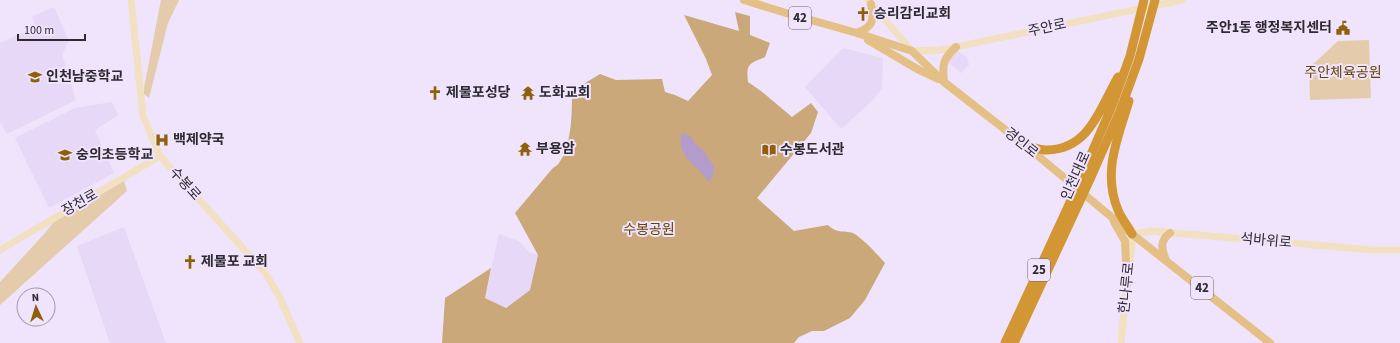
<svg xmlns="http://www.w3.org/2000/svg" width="1400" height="343" viewBox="0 0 1400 343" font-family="'Source Sans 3','Noto Sans KR',sans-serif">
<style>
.built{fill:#e7d8f7}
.green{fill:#e3cbab}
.forest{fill:#caa87a}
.water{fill:#b39bcc}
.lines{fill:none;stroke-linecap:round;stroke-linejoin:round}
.secondary{stroke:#f2e0c2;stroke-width:7}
.primary{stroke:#e5c086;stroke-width:8}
.highway{stroke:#d39635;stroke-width:9}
.labels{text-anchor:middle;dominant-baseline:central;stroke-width:4;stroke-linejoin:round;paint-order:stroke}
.shield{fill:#efe4fb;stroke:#68626f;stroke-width:1}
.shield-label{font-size:13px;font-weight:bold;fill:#2e2a33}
.poi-label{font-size:14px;font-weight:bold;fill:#2e2a33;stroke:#efe4fb;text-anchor:start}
.street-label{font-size:14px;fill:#2e2a33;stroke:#efe4fb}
.park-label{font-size:14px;fill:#664409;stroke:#efe4fb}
</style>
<rect width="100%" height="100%" fill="#efe4fb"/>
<path class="built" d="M54 7 69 41 62 54 76 100 7 134 0 122V43L36 27 32 17Z
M843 48 883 58 882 88 873 100 841 129 805 87Z
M956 50 967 57 969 65 961 73 949 63 950 54Z
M112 102 118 115 95 130 114 173 49 208 15 138 75 108Z
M124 227 166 343H110L77 246Z
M499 234 519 241 529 252 538 255 530 290 506 308 485 298Z"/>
<path class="green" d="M161 0H179L168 23 149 98 143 93Z
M1369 40 1371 98 1310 100 1309 68 1338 41Z
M123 178 127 191 0 305V282L45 233 59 215Z"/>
<path class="forest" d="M735 12 750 16V35L770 43 765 57C749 64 746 63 748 82L761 91 792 117 811 103 818 112 811 133 757 198 794 231 828 225C838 235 845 229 855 234 866 242 876 253 885 263L865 300 850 318 824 331H812L799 337 794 343H442L445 298 491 268 485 298 506 308 530 290 538 255 515 213 552 169C554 167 558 165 559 163 572 146 572 112 572 91L600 74 616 80 662 79 665 92 675 95 688 101 712 75 706 59 684 15 739 31Z"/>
<path class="water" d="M681 133 686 134 691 137 696 145 701 148 712 163 714 169 713 175 709 182C696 162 678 161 681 133Z"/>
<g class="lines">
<path class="secondary" d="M131 0 143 116 160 156 266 274 279 296 300 343
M868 0 912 51 941 50 1182 0
M0 250 160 156
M1129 271 1132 247V234L1151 231 1373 250H1400
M1121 343 1127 281"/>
<path class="primary" d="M744 0 786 13 857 33 912 51 944 82 1026 146 1132 234 1270 343
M857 33C874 26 874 21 871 4
M868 40 919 70 938 79
M944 82C942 64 943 59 956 47
M1114 222 1125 241 1127 285
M1166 260C1161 249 1160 240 1170 233"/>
<path class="highway" d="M1129 101C1118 138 1102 172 1118 210 1121 218 1128 226 1132 234
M1026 146C1032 147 1040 150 1047 150 1090 149 1100 108 1118 77
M1005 343 1073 196 1112 106 1130 56 1144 0
M1014 343 1091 177 1120 111 1139 59 1155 0"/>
</g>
<defs>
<symbol id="church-bare" viewBox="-9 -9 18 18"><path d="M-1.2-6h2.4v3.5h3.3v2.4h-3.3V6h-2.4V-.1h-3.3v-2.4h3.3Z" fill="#8f600b" stroke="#efe4fb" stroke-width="2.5" paint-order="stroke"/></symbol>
<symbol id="civic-bare" viewBox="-9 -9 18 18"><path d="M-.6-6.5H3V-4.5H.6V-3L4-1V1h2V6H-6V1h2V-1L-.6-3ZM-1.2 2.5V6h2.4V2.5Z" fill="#8f600b" stroke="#efe4fb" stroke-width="2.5" paint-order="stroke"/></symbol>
<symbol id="school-bare" viewBox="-9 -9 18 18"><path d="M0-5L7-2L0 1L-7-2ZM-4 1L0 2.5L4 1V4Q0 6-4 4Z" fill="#8f600b" stroke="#efe4fb" stroke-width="2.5" paint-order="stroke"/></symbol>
<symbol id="temple-bare" viewBox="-9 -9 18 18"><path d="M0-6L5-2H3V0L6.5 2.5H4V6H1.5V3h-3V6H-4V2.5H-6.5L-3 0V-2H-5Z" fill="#8f600b" stroke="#efe4fb" stroke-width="2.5" paint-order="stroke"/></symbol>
<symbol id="hospital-bare" viewBox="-9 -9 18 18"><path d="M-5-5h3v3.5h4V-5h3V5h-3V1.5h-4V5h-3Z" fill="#8f600b" stroke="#efe4fb" stroke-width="2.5" paint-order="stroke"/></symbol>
<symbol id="library-bare" viewBox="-9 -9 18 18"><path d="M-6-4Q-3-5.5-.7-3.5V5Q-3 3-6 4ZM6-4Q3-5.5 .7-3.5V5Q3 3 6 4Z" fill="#8f600b" stroke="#efe4fb" stroke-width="2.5" paint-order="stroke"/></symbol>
</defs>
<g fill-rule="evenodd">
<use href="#church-bare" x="853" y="4" width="20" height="20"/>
<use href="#civic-bare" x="1333" y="18" width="20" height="20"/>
<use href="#school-bare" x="25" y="67" width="20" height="20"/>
<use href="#church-bare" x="425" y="83" width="20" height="20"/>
<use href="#temple-bare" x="518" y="83" width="20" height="20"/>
<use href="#hospital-bare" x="152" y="130" width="20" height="20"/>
<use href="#temple-bare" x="515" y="139" width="20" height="20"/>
<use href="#library-bare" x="759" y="140" width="20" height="20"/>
<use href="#school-bare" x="55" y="145" width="20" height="20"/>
<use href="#church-bare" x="180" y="252" width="20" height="20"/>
</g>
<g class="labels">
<g class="shield">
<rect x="789" y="7" width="22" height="22" rx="3"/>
<rect x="1028" y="259" width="22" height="22" rx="3"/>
<rect x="1191" y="277" width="22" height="22" rx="3"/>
</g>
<g class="shield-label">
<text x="800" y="18">42</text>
<text x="1039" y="270">25</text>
<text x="1202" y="288">42</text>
</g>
<g class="poi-label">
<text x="874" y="14">승리감리교회</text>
<text x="1332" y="28" text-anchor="end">주안1동 행정복지센터</text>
<text x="46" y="77">인천남중학교</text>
<text x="446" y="93">제물포성당</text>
<text x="539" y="93">도화교회</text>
<text x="173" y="140">백제약국</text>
<text x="536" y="149">부용암</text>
<text x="780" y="150">수봉도서관</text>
<text x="76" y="155">숭의초등학교</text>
<text x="201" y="262">제물포 교회</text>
</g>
<g class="street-label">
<text transform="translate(1047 28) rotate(-12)">주안로</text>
<text transform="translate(1021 143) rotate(39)">경인로</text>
<text transform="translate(1076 176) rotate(-66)">인천대로</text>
<text transform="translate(185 184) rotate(48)">수봉로</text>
<text transform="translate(80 203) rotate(-30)">장천로</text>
<text transform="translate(1266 241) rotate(5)">석바위로</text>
<text transform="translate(1127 288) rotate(-84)">한나루로</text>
</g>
<g class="park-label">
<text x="1343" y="73">주안체육공원</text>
<text x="649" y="230">수봉공원</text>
</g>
</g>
<g transform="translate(36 307) rotate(356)"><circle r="19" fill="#efe4fb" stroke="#a29aab"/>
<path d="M0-3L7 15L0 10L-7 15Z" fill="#8f600b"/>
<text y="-6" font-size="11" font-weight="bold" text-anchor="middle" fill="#2e2a33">N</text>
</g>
<path d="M18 34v6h67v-6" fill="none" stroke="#2e2a33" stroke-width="2"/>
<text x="24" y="34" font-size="12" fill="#2e2a33" stroke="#efe4fb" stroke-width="3" paint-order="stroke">100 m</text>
</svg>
